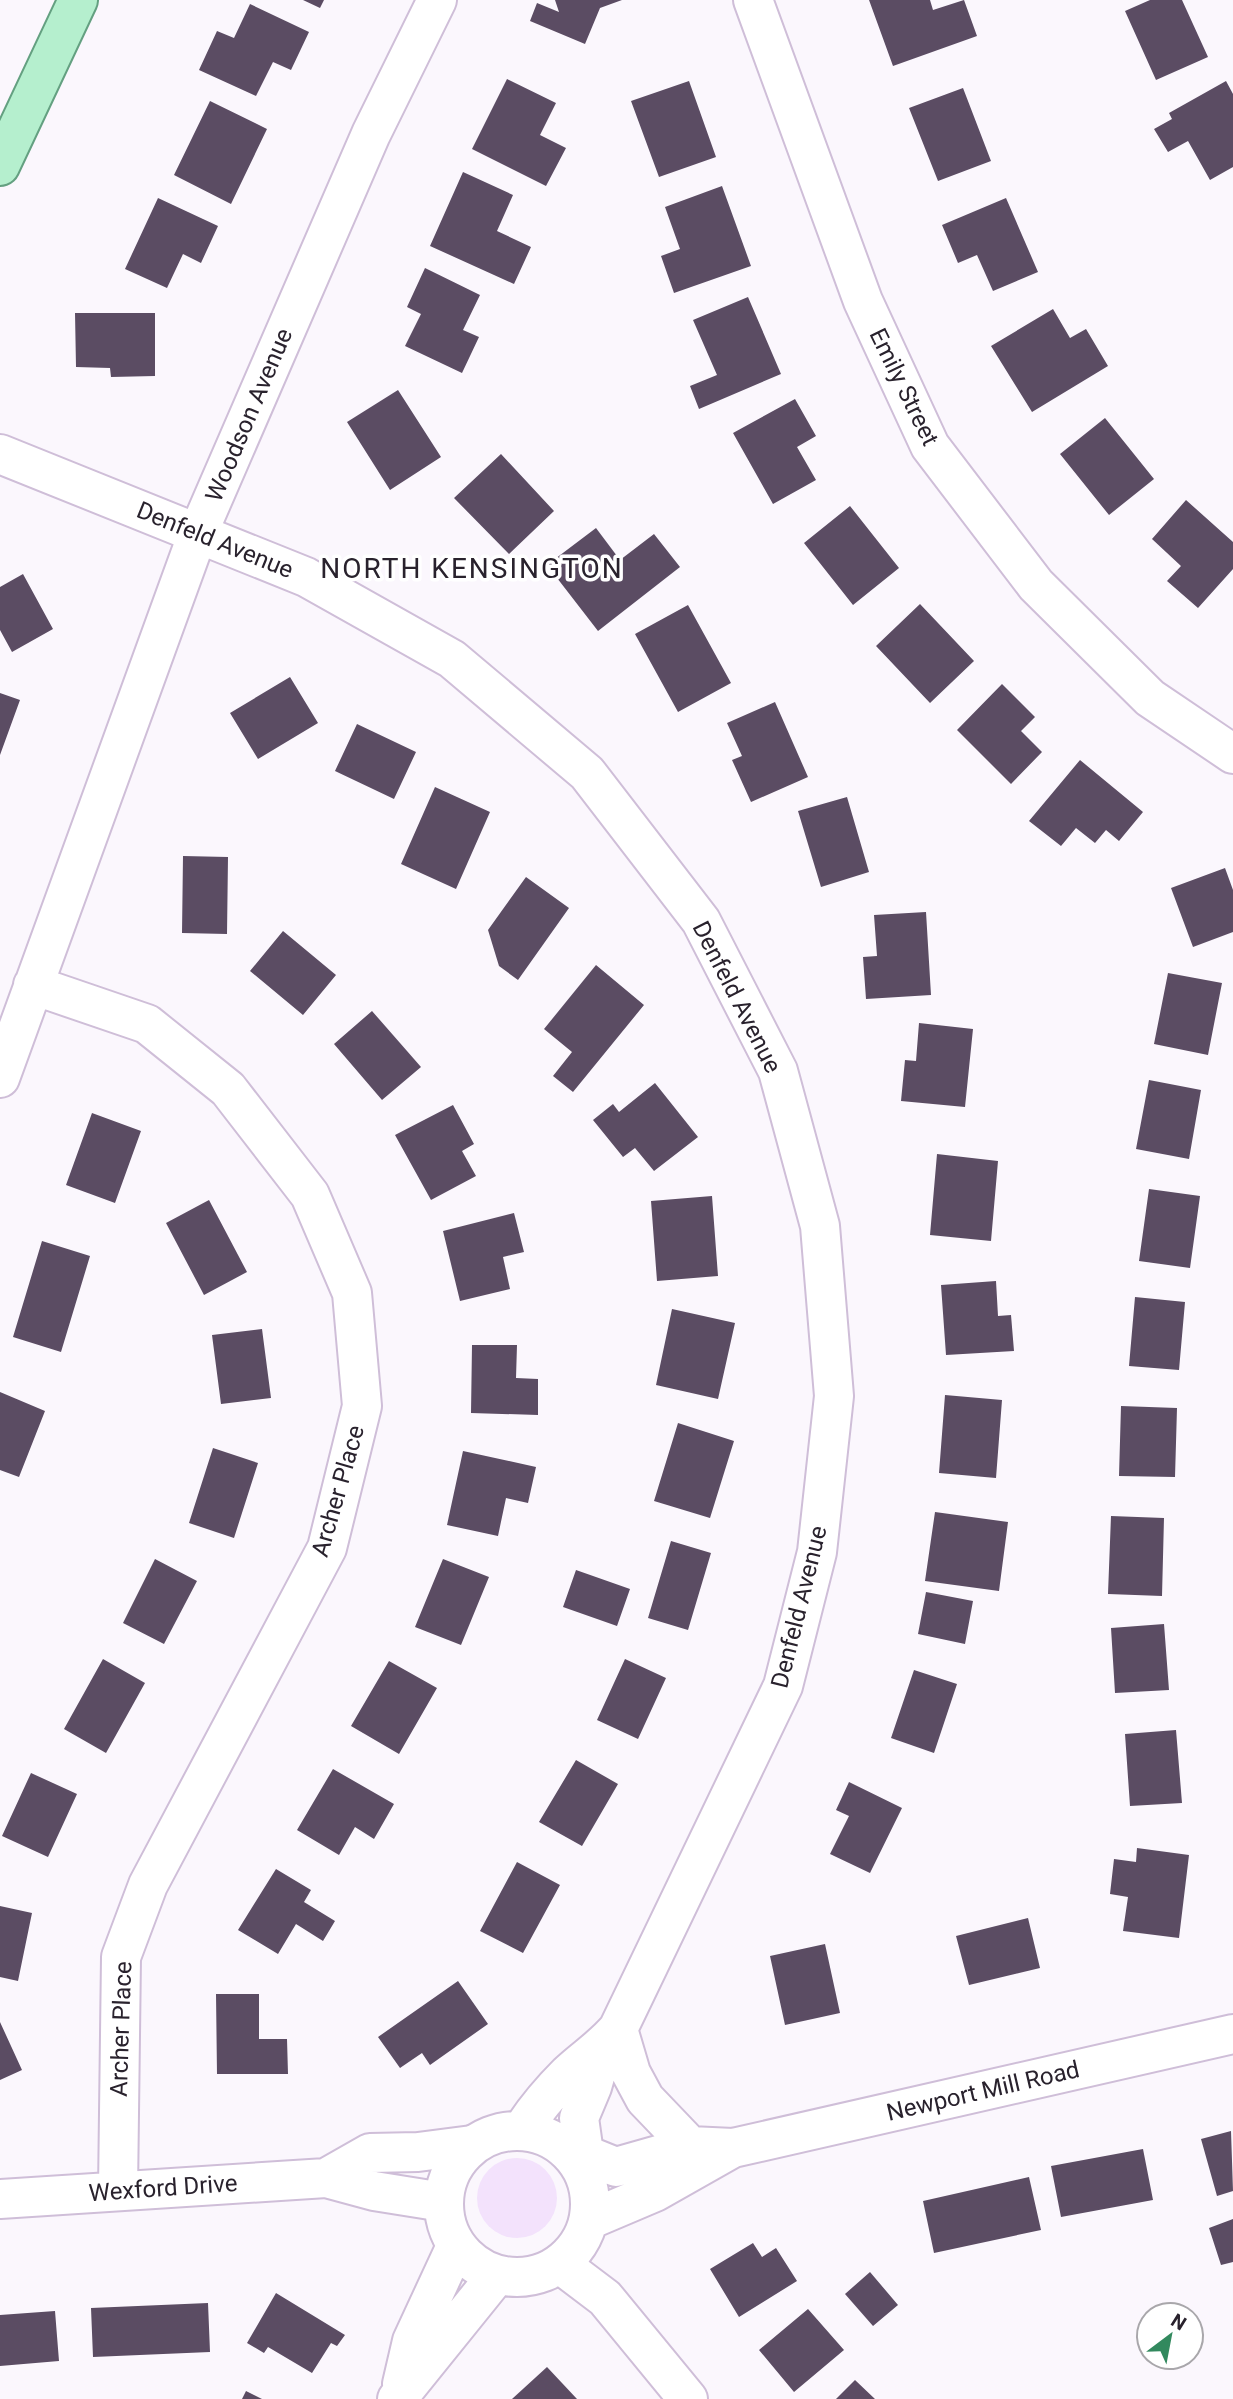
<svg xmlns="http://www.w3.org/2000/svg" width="1233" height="2399" viewBox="0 0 1233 2399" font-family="Roboto,sans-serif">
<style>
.green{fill:#f3e2fc}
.building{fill:#5b4c63}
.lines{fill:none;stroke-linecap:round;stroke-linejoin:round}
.minor-casing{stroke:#cfbed8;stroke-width:42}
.tertiary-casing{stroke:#cfbed8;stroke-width:42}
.primary-casing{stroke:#64a081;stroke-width:42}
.minor{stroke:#fff;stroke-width:38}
.tertiary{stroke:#fff;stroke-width:38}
.primary{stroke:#b5efce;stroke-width:38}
.labels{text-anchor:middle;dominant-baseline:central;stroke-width:7;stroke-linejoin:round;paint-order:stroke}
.street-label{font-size:24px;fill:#29222d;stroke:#fff}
.quarter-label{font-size:28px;letter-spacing:2px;fill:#29222d;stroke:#fff}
</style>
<rect width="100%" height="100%" fill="#fbf7fd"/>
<path class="green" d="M477 2198a40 40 0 1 1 80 0a40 40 0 1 1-80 0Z"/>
<path class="building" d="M303 0H324L320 8Z
M555 0H622L600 8 585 44 530 21 537 3 559 12Z
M869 0H930L933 10 964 0 977 36 893 66Z
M1150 0H1182L1208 57 1156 80 1125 11Z
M250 4 309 32 291 70 273 62 256 96 199 70 217 31 234 38Z
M507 79 556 103 540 135 566 148 546 186 472 149Z
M689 81 716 157 659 177 631 101Z
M1226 81 1233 94V167L1210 180 1188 141 1168 152 1154 129 1172 119 1169 113Z
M963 88 991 161 938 181 909 108Z
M210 101 267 129 231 204 174 175Z
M463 172 513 195 497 231 531 247 514 284 430 246Z
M722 186 751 266 674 293 661 256 680 249 665 207Z
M158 198 218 226 201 263 183 254 167 288 125 269Z
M1006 198 1038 272 993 291 977 255 958 263 942 225Z
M425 268 480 295 463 330 479 337 462 373 405 346 421 314 407 307Z
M748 297 781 374 699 409 690 386 717 375 693 320Z
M1053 309 1070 338 1086 329 1108 366 1032 412 991 346Z
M75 313H155V376L111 377 110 368 76 367Z
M398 390 441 457 390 490 347 422Z
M795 399 816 436 797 447 816 480 773 504 733 433Z
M1105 418 1154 479 1109 515 1060 454Z
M501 454 554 511 509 554 454 498Z
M1186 500 1233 542V569L1198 608 1167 581 1181 566 1152 539Z
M850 506 899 568 853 605 804 543Z
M596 528 620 560 654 534 680 567 598 631 547 565Z
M23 574 53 629 12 652 0 630V587Z
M920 604 974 661 930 703 876 646Z
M688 605 731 683 678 712 635 634Z
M290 677 318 723 258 759 230 713Z
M1002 684 1035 717 1021 731 1042 752 1011 784 957 730Z
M0 693 20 700 0 755Z
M775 702 808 777 751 802 732 760 742 756 727 723Z
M357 724 416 752 394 799 335 771Z
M1080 760 1143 812 1119 841 1106 830 1095 843 1076 828 1061 846 1029 821Z
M435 787 490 812 456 889 401 864Z
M847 797 869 872 821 887 798 811Z
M183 856 228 857 227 934 182 933Z
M1225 868 1233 890V932L1193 947 1171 888Z
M526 877 569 908 518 980 499 966 488 930Z
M926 912 931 995 866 999 863 957 877 956 874 915Z
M283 931 336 975 303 1015 250 971Z
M596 965 644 1005 573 1092 553 1076 572 1052 544 1029Z
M1168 973 1222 983 1208 1055 1154 1044Z
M372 1011 421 1067 382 1100 334 1044Z
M919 1023 973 1029 965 1107 901 1101 905 1060 916 1061Z
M1149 1080 1201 1090 1189 1159 1136 1149Z
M655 1083 698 1137 654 1171 635 1148 623 1157 593 1120 613 1104 619 1112Z
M453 1105 474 1144 462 1151 476 1176 431 1200 395 1135Z
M92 1113 141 1131 115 1203 66 1185Z
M937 1154 998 1161 991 1241 930 1235Z
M1149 1189 1200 1196 1190 1268 1139 1261Z
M712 1196 718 1276 657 1281 651 1201Z
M209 1200 247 1272 204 1295 166 1223Z
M514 1213 524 1252 503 1257 510 1289 460 1301 443 1231Z
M42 1241 90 1256 61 1352 13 1337Z
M996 1281 998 1316 1011 1315 1014 1351 946 1355 941 1285Z
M1135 1297 1185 1302 1179 1370 1129 1366Z
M672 1309 735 1323 718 1399 656 1385Z
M262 1329 271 1398 221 1404 212 1335Z
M472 1345H517L516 1378 538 1379V1415L471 1413Z
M0 1392 45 1411 19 1477 0 1470Z
M945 1395 1002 1400 996 1478 939 1473Z
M1121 1406 1177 1408 1175 1477 1119 1476Z
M678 1423 734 1441 710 1518 654 1501Z
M213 1448 258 1463 234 1538 189 1523Z
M463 1451 536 1467 528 1503 506 1498 498 1536 447 1525Z
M935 1512 1008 1522 999 1591 925 1581Z
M1111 1516 1164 1518 1162 1596 1108 1594Z
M671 1541 711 1553 688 1630 648 1618Z
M155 1559 197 1581 164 1644 123 1623Z
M443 1559 489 1577 461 1645 415 1627Z
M576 1570 630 1589 617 1626 563 1607Z
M926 1592 973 1601 965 1644 918 1634Z
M1164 1624 1169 1690 1115 1693 1111 1628Z
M103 1659 145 1683 106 1753 64 1729Z
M625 1659 666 1678 638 1739 597 1720Z
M389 1661 437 1688 399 1754 351 1726Z
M914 1670 957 1684 934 1753 891 1738Z
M1176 1730 1182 1803 1130 1806 1125 1734Z
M576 1760 618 1784 582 1846 539 1822Z
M333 1769 394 1804 374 1839 355 1827 339 1855 297 1830Z
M31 1773 77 1794 48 1857 2 1836Z
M849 1782 902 1808 870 1873 830 1854 849 1816 836 1810Z
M1137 1848 1189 1855 1179 1938 1123 1931 1128 1897 1110 1894 1114 1859 1136 1862Z
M517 1862 560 1885 523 1953 480 1931Z
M276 1869 311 1890 304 1902 335 1921 323 1941 296 1924 278 1954 238 1930Z
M0 1906 32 1913 18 1981 0 1977Z
M1028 1918 1040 1968 969 1985 956 1936Z
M825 1944 840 2013 785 2025 770 1956Z
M458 1981 488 2024 430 2065 422 2053 400 2068 378 2037Z
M216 1994H259V2039H287L288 2074H217Z
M0 2022 22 2070 0 2080Z
M1231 2131 1233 2191 1217 2196 1201 2139Z
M1143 2149 1153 2200 1061 2217 1051 2166Z
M1029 2177 1041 2230 934 2253 923 2201Z
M1233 2219V2262L1221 2265 1209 2228Z
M753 2243 762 2257 776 2248 797 2281 739 2317 710 2269Z
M870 2272 898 2305 873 2326 845 2294Z
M276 2293 345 2335 337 2346 331 2343 312 2373 268 2347 264 2353 247 2343Z
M208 2303 210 2352 93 2357 91 2308Z
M808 2309 844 2350 794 2392 759 2350Z
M55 2311 59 2361 0 2366V2315Z
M547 2367 577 2399H512Z
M855 2380 875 2399H836Z
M246 2391 262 2399H242Z"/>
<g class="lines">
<defs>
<path id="minor" d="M753 0 863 301 930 446 1036 585 1150 698 1233 754
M33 985 147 1024 228 1089 310 1195 352 1293 362 1406 327 1548 148 1885 121 1957 118 2191
M0 1078 198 533 371 134 437 0
M326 2178 370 2153 418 2152 472 2145
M0 2199 326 2178 374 2191 443 2202
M560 2264 605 2298 688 2399"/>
<path id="tertiary" d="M0 454 306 577 452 659 587 773 701 921 778 1071 820 1226 834 1396 817 1552 783 1686 618 2029C603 2047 585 2058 568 2074 551 2091 535 2110 522 2130
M618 2029 631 2073 645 2099 690 2146
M444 2204a73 73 0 1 1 146 0a73 73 0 1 1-146 0Z
M564 2146 616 2167 690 2146 733 2148 1233 2034
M587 2175 579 2118 592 2087 604 2046
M589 2220 655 2192 731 2149
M402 2384 412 2341 456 2246
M397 2399 497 2275"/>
<path id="primary" d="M0 166 78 0"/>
</defs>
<use href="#minor" class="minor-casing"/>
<use href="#tertiary" class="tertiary-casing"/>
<use href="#primary" class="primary-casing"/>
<use href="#minor" class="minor"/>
<use href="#tertiary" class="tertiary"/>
<use href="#primary" class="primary"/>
</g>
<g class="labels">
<g class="street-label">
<text transform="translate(904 387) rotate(64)">Emily Street</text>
<text transform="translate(249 415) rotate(-67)">Woodson Avenue</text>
<text transform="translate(215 540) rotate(22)">Denfeld Avenue</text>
<text transform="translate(737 997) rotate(63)">Denfeld Avenue</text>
<text transform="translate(338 1491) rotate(-74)">Archer Place</text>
<text transform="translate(799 1607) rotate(-76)">Denfeld Avenue</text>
<text transform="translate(121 2029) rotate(-88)">Archer Place</text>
<text transform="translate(983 2091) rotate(-13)">Newport Mill Road</text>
<text transform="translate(163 2188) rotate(-4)">Wexford Drive</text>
</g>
<g class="quarter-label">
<text x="472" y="568">NORTH KENSINGTON</text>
</g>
</g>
<g transform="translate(1170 2336) rotate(32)"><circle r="33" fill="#ffffff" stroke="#a9a7ab" stroke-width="2"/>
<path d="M0-5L12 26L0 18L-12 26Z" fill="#32895e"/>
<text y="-10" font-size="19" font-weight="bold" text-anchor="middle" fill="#29222d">N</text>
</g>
</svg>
